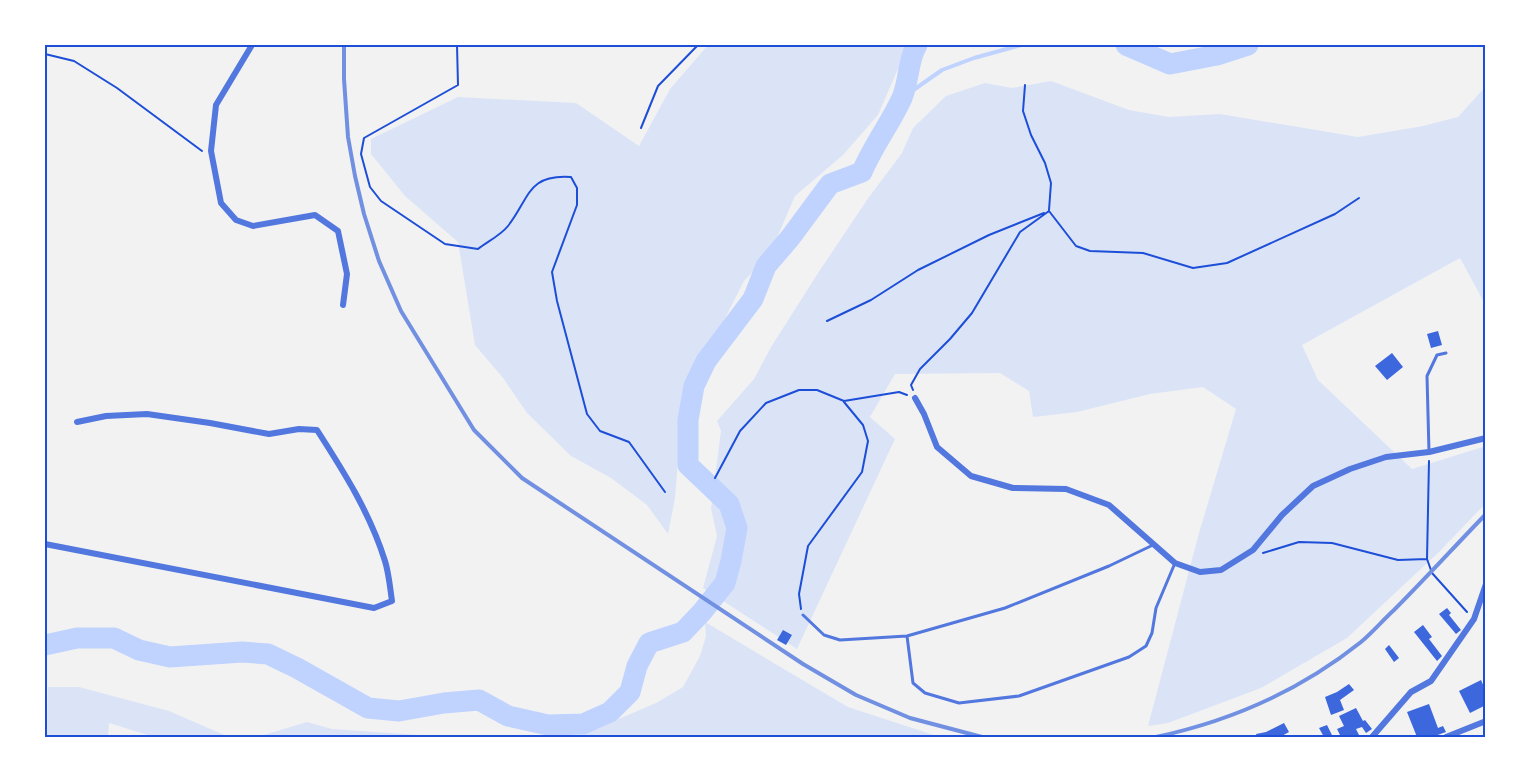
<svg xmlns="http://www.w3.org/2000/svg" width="1531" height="782" viewBox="0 0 1531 782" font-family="Inter,sans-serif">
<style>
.green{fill:#dbe4f7}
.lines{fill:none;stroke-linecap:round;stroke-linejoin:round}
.stream{stroke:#bfd3fe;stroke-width:4}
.river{stroke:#bfd3fe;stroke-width:21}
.building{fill:#3d67dc}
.path{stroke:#1d4ed8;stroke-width:2}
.service{stroke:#5277de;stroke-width:3}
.minor{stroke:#5277de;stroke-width:6}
.rail{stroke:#7290e2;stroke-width:4}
.neatline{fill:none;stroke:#1d4ed8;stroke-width:2}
</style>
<rect width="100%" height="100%" fill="#f2f2f2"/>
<path class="green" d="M708 45H919L897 71 878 115 843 155 795 196 770 254 744 281 707 354 687 382 681 424 675 498 668 534 647 505 611 478 571 456 527 413 503 378 475 345 458 242 405 196 371 154V139L458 97 576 103 639 146 670 89Z
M1051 81 1129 110 1169 117 1220 114 1358 137 1423 126 1458 117 1486 86V306L1460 258 1302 345 1318 380 1412 469 1486 446V503L1439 552 1347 638 1261 688 1168 723 1148 726 1199 533 1236 409 1203 387 1150 394 1077 412 1033 417 1029 391 1000 373 895 374 870 417 895 439 797 649 703 588 717 536 711 508 721 431 717 421 754 379 771 347 818 273 869 197 902 153 913 128 946 96 985 83 1012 88Z
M705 622 848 707 940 737H257L307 722 332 729 420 735 579 736 656 703 683 687 700 656 706 636Z
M48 687H79L169 711 229 737H154L109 723 108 737H47Z"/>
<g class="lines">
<path class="stream" d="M902 98 942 70 974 58 1021 45"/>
<path class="river" d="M1126 45 1170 64 1217 55 1248 45
M45 645 77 638H114L139 650 170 657 242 652 268 654 297 668 368 708 399 711 444 703 479 700 508 716 548 725 583 724 610 712 630 692 637 666 649 643 683 632 702 612 725 583 731 561 737 528 729 504 688 465V420L694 386 706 361 753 299 766 266 790 238 830 184 862 172C873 146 890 124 902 98 909 82 908 59 917 45"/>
</g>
<path class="building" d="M1438 331 1442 345 1431 348 1427 334Z
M1392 353 1403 367 1387 380 1375 366Z
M1447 608 1451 613 1449 615 1461 630 1456 634 1439 614Z
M1423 625 1432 637 1429 639 1442 656 1437 661 1414 632Z
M783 630 792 635 786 645 777 640Z
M1389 645 1399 658 1394 662 1385 649Z
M1481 680 1485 689 1483 690 1486 696V705L1470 713 1459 691Z
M1349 684 1354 690 1340 700 1344 710 1331 715 1325 697 1337 692Z
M1429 704 1438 728 1443 726 1446 732 1432 737H1417L1407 712Z
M1356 708 1363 721 1365 720 1372 729 1366 733 1362 727 1356 729 1360 737H1341L1337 729 1344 726 1339 716Z
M1284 723 1289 732 1280 737H1257L1256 734 1266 732Z
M1327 725 1333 737H1324L1319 728Z"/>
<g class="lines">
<path class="path" d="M457 45 458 85 364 138 361 154 370 187 381 201 445 244 478 249C487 242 501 235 508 226 530 198 527 174 571 177L577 188V205L552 272 557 301 587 414 600 431 629 442 665 492
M45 54 74 61 117 88 202 151
M1025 85 1023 111 1031 135 1045 163 1051 183 1049 210
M641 128 658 86 698 45
M827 321 871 300 918 270 989 235 1044 213
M913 390 911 385 920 369 950 339 972 313 1020 232 1049 211 1076 246 1090 251 1143 253 1193 268 1227 263 1335 214 1359 198
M1429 461 1427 559 1432 573 1467 612
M715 478 740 431 766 403 799 390H817L844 401 899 392 907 395
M1263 553 1299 542 1332 543 1398 560 1427 559
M801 609 799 594 808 546 862 472 868 441 863 425 844 402"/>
<path class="service" d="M1429 452 1427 376 1437 355 1446 353
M803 615 824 635 840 640 907 636 1005 608 1109 566 1153 545
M907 636 913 683 925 693 959 703 1019 696 1129 657 1146 646 1152 633 1156 608 1175 563"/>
<path class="minor" d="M252 45 216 105 211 151 221 203 236 220 253 226 315 215 338 231 347 274 343 305
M915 398 924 414 937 447 971 476 1013 488 1066 489 1109 505 1175 563 1200 572 1221 570 1253 550 1282 515 1313 486 1350 469 1386 457 1429 452 1486 438
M45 544 374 608 392 601C390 588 389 574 385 561 370 513 344 472 317 430L299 429 269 434 210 423 147 414 106 416 77 422
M1372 737 1411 692 1431 681 1474 619 1486 584
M1446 737 1486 721"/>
<path class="rail" d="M344 45V79L348 137 355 176 364 214 379 261 401 311 474 430 522 478 803 664 856 695 910 718 982 737
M1156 737C1231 721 1301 690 1361 642 1373 632 1383 620 1394 610 1425 579 1455 546 1486 514"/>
</g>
<rect width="1531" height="782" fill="none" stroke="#ffffff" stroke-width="93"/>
<rect x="46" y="46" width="1438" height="690" class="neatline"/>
</svg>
